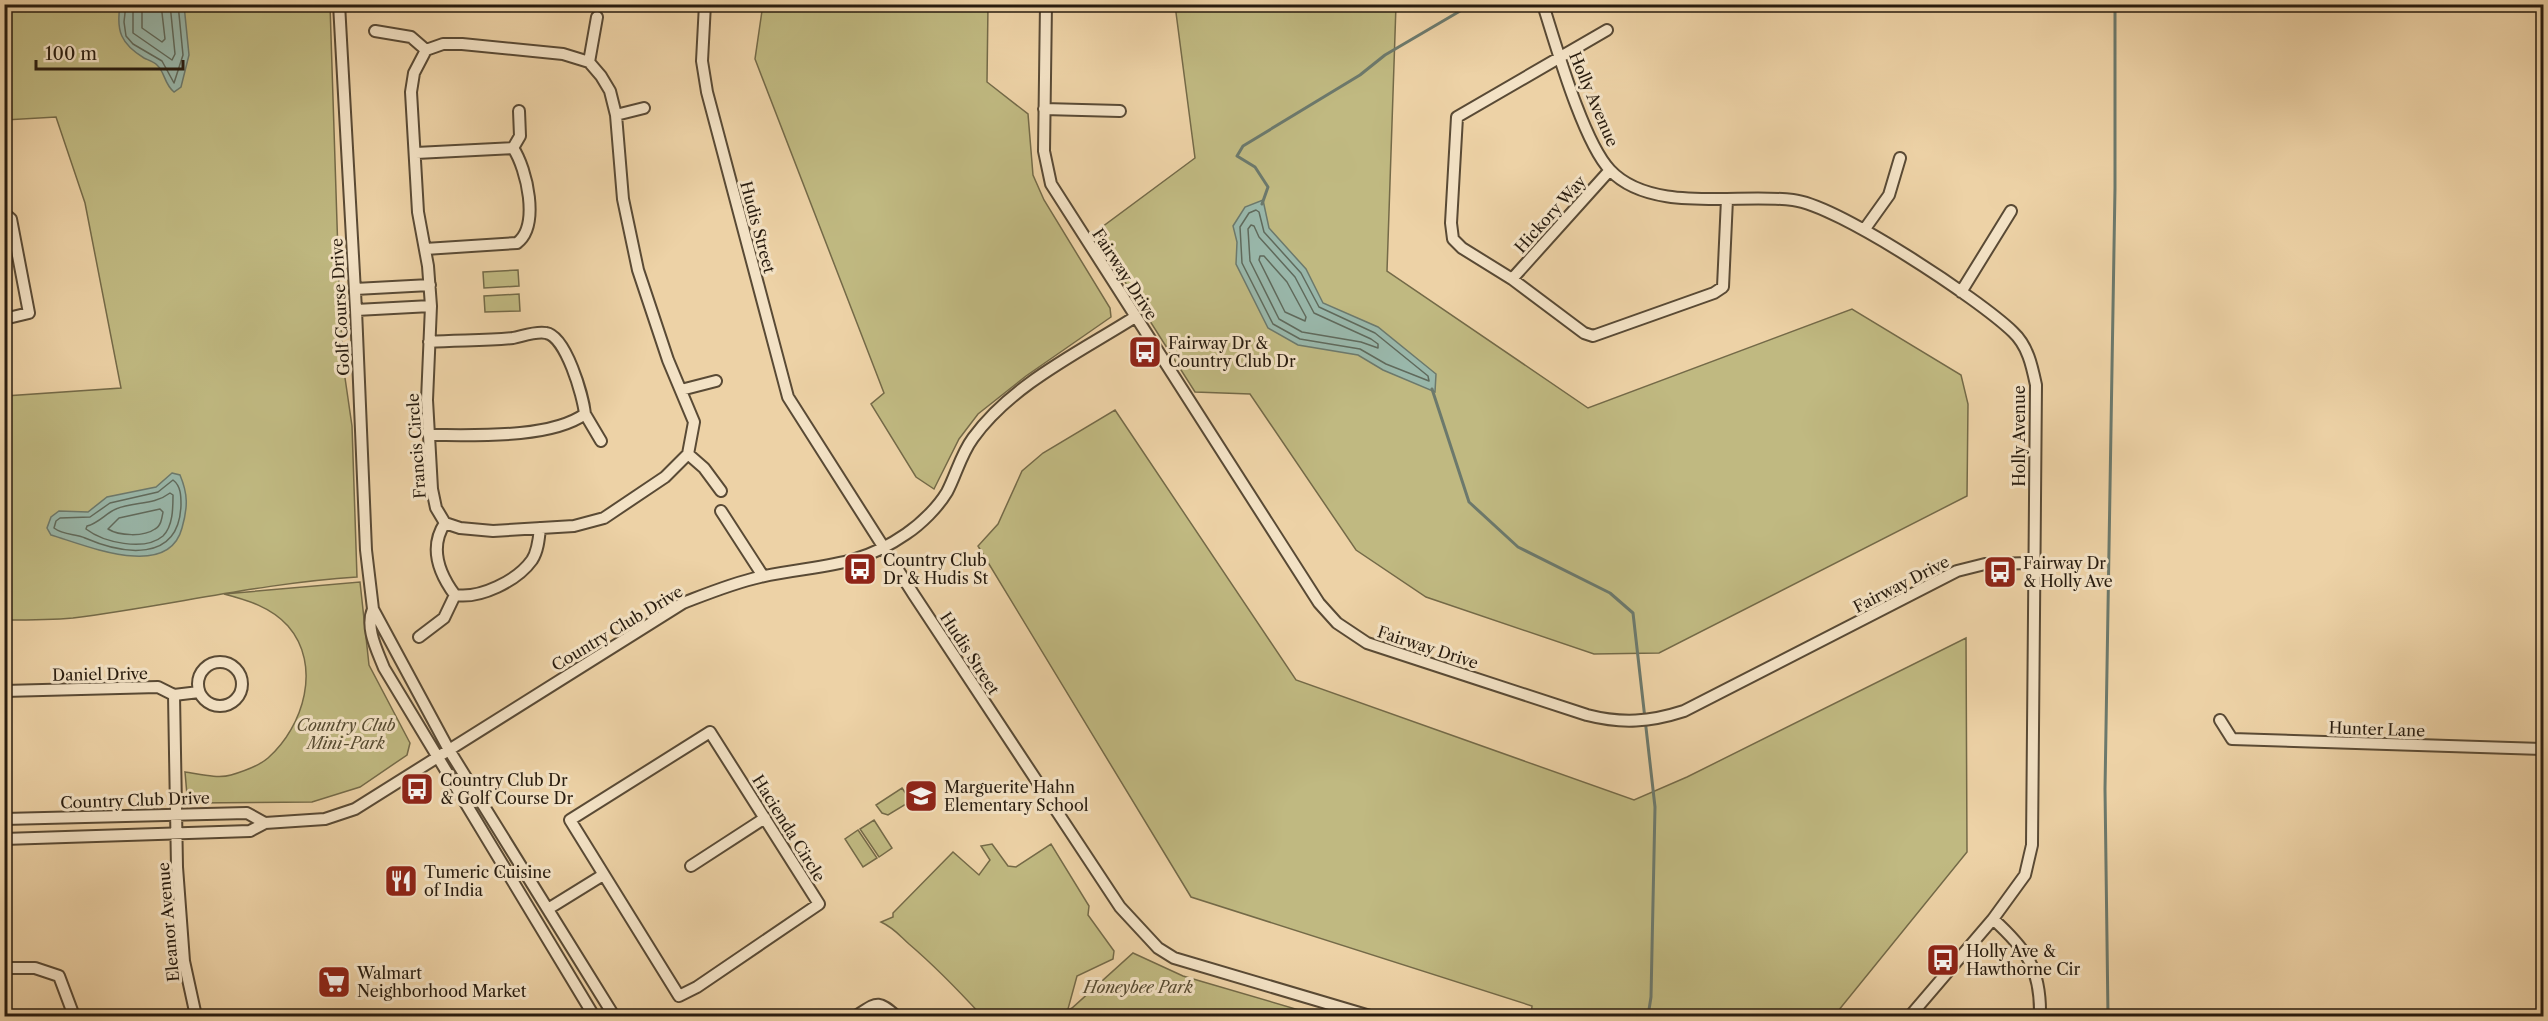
<svg xmlns="http://www.w3.org/2000/svg" width="2548" height="1021" viewBox="0 0 2548 1021" font-family="'Libre Caslon Text',serif">
<style>
.green{fill:#c0b981;stroke:#746a48;stroke-width:1.5}
.water{fill:#99b7aa;stroke:#6c796c;stroke-width:1.5}
.lines{fill:none;stroke-linecap:round;stroke-linejoin:round}
.shore{stroke:#606a5c;stroke-width:1.5}
.stream{stroke:#6c796c;stroke-width:3}
.minor-casing{stroke:#594a35;stroke-width:14}
.minor{stroke:#f3e2c5;stroke-width:10}
.labels{text-anchor:middle;dominant-baseline:central;stroke-width:6;stroke-linejoin:round;paint-order:stroke}
.street-label{font-size:16px;fill:#281c0f;stroke:#f3e2c5}
.poi-label{font-size:16px;fill:#281c0f;stroke:#f3e2c5;text-anchor:start}
.park-label{font-size:16px;font-style:italic;fill:#564b31;stroke:#f3e2c5}
</style>
<rect width="100%" height="100%" fill="#edd2a6"/>
<filter id="stains"><feTurbulence type="fractalNoise" baseFrequency=".00333" numOctaves="4"/><feColorMatrix values="0 0 0 0 .2 0 0 0 0 .09 0 0 0 0 .02 0 0 0 .5 -.17"/></filter>
<radialGradient id="worn" r=".72"><stop offset=".6" stop-color="#630" stop-opacity="0"/><stop offset="1" stop-color="#630" stop-opacity=".3"/></radialGradient>
<path class="green" d="M763 4 988 5 987 82 1028 114 1033 175 1044 200 1110 308 1111 317 1026 376 978 414 959 439 934 489 916 477 871 404 884 393 755 59Z
M5 5H330L339 285 343 364 352 426 357 577C261 583 168 606 73 618 50 620 27 620 5 620V396L121 388 85 203 56 117 5 120Z
M1175 5H1396L1387 271 1588 408 1852 309 1961 375 1968 404 1967 496 1659 653 1594 654 1426 597 1356 550 1250 394 1195 392 1094 233 1195 158Z
M518 270 519 286 484 288 483 272Z
M519 294 520 311 485 312 484 296Z
M1115 410 1296 680 1634 800 1687 777 1966 638 1967 852 1834 1016H1531L1532 1006 1191 897 978 546 998 524 1022 471 1043 453Z
M360 582 369 665 410 743 407 755 360 787 312 802 191 803 187 795 185 772C199 774 218 779 231 775 241 772 260 765 268 758 304 726 322 665 288 626 271 607 247 600 224 594Z
M902 788 911 801 888 815 882 813 876 805Z
M874 820 892 848 879 857 860 829Z
M858 830 877 858 863 867 845 839Z
M992 844 1008 866 1016 867 1051 844 1089 906 1088 915 1114 951 1113 959 1077 976 1068 1009 1051 1016H982C959 991 936 967 909 944 899 935 894 928 881 922L893 917V913L953 852 979 875 990 860 981 846Z
M1133 953 1183 976 1299 1010 1298 1016H1056L1072 1008Z"/>
<path class="water" d="M120 5H184L189 55 181 87 174 92C164 84 165 72 157 65 154 62 148 60 144 58 121 44 116 31 120 5Z
M1263 200 1269 228 1306 269 1323 303 1378 327 1436 374 1435 392 1383 370 1358 355 1298 345 1268 328 1236 264 1237 242 1233 226 1245 207Z
M172 473 180 475C188 494 188 507 182 528 168 581 85 545 51 535L47 528 51 517 59 511 88 512 107 497 156 487Z"/>
<g class="lines">
<path class="shore" d="M126 4 124 22 126 36 133 44 162 61 174 83 183 55 178 4
M133 4V33L172 60 175 54 170 4
M142 4V28L162 42 165 39 161 4
M1256 210 1259 212 1264 232 1301 273 1319 307 1375 333 1428 376 1429 381 1386 364 1360 349 1300 339 1273 324 1242 263 1240 227 1249 213Z
M1251 225 1254 226 1259 237 1295 277 1314 313 1371 339 1378 344V348L1361 342 1302 332 1279 319 1250 261 1248 229Z
M1260 256H1264L1287 282 1306 317 1305 321 1285 312 1259 260Z
M173 480C181 486 181 496 181 505 179 564 122 554 85 538 75 534 63 535 54 528L56 521 60 518 90 517 110 503 158 492Z
M170 493 173 495C173 508 173 526 163 536 144 552 103 542 86 529L87 526C99 523 106 513 116 509 134 501 153 506 170 493Z
M160 509 163 512C162 518 161 526 155 529 144 537 119 536 108 529L119 518Z"/>
<path class="stream" d="M1262 204 1268 187 1255 167 1237 156 1243 146 1360 75 1385 55 1472 4
M1432 389 1469 502 1518 547 1610 593 1633 613 1655 807 1651 997 1648 1016
M2108 1016 2105 789 2115 188V4"/>
<defs>
<path id="minor" d="M339 4 356 310 366 550 373 609 449 750 614 1016
M705 4 702 61 707 92 788 397 914 595 1120 907 1158 948 1174 958 1370 1016
M1046 4 1044 151 1051 184 1319 603 1337 623 1367 643 1587 715C1622 724 1650 722 1684 711L1957 571 1985 564 2034 563
M1545 11C1557 49 1584 143 1610 170 1651 214 1739 193 1793 200 1837 205 1979 299 2013 332 2028 346 2032 366 2036 385L2032 845 2025 875 1993 919 1910 1016
M1607 30 1457 117 1451 223 1453 239 1462 248 1512 279 1584 333 1593 336 1714 293 1723 287 1727 199
M375 31 411 37 426 50
M443 44H462L563 54 589 62 601 76 610 91 616 115 623 199 638 270 668 360 694 422 688 454 665 477 604 518 574 526 493 531 460 528 445 523 436 508 432 489 427 400 431 306 428 266 418 212 411 92 414 73 426 50Z
M589 62 597 17
M1044 109 1120 111
M616 115 644 108
M513 148 520 136 519 111
M416 153 513 148
M4 213 11 219 29 313 4 319
M1864 230 1889 195 1900 158
M425 249 517 243C540 226 527 169 513 148
M1512 279 1610 170
M355 289 430 285
M1961 292 2011 211
M356 310 431 306
M429 342C457 340 486 341 513 338 523 336 536 331 546 333 566 336 583 396 585 414 550 439 473 435 430 435
M681 390 716 381
M585 414 601 441
M688 454 704 468 721 491
M721 511 763 576
M445 523C429 547 438 572 455 595 480 599 517 581 532 560 538 551 539 538 540 528
M373 609C365 628 377 650 384 668L594 1016
M419 637 444 618 455 595
M198 684a22 22 0 1 1 44 0a22 22 0 1 1-44 0Z
M4 691 158 687 174 695
M174 695 177 867 184 961 196 1016
M174 695 199 692
M2220 720 2232 739 2544 749
M710 732 819 904 697 987 679 996 570 820Z
M4 819 247 813 265 823
M4 839 250 831 265 823 325 819 355 809 683 603C709 593 733 583 760 577 818 564 854 570 906 534 921 524 938 507 947 492 956 475 961 454 973 438 1012 384 1080 352 1135 317
M691 866 765 818
M548 909 603 875
M1993 919C2027 950 2041 969 2040 1016
M4 968H35L59 976 74 1016
M856 1016C877 1003 877 999 896 1016"/>
</defs>
<use href="#minor" class="minor-casing"/>
<use href="#minor" class="minor"/>
</g>
<defs>
<symbol id="bus-square" viewBox="-11 -11 22 22"><rect x="-9" y="-9" width="18" height="18" rx="4" fill="#8f2418" stroke="#f3e2c5"/><path d="M-5-6H5V4H4V6H2V4H-2V6H-4V4H-5ZM-3.5-4V0h7V-4ZM-3.5 1.2v1.5H-2V1.2ZM2 1.2v1.5H3.5V1.2Z" fill="#fff"/></symbol>
<symbol id="school-square" viewBox="-11 -11 22 22"><rect x="-9" y="-9" width="18" height="18" rx="4" fill="#8f2418" stroke="#f3e2c5"/><path d="M0-5L7-2L0 1L-7-2ZM-4 1L0 2.5L4 1V4Q0 6-4 4Z" fill="#fff"/></symbol>
<symbol id="restaurant-square" viewBox="-11 -11 22 22"><rect x="-9" y="-9" width="18" height="18" rx="4" fill="#8f2418" stroke="#f3e2c5"/><path d="M-5-6h1v4h1v-4h1v4h1v-4h1v5L-1.5 .5V6h-2V.5L-5-1ZM5-6V6H3V1.5H1.5Q1.5-4 5-6Z" fill="#fff"/></symbol>
<symbol id="supermarket-square" viewBox="-11 -11 22 22"><rect x="-9" y="-9" width="18" height="18" rx="4" fill="#8f2418" stroke="#f3e2c5"/><path d="M-6-5.5h2.5l.6 2H6L4.5 2H-2.5L-4.4-4H-6ZM-1.5 3.2a1.3 1.3 0 1 0 .1 0ZM3 3.2a1.3 1.3 0 1 0 .1 0Z" fill="#fff"/></symbol>
</defs>
<g fill-rule="evenodd">
<use href="#bus-square" x="1126" y="333" width="38" height="38"/>
<use href="#bus-square" x="841" y="550" width="38" height="38"/>
<use href="#bus-square" x="1981" y="553" width="38" height="38"/>
<use href="#bus-square" x="398" y="770" width="38" height="38"/>
<use href="#school-square" x="902" y="777" width="38" height="38"/>
<use href="#restaurant-square" x="382" y="862" width="38" height="38"/>
<use href="#bus-square" x="1924" y="941" width="38" height="38"/>
<use href="#supermarket-square" x="315" y="963" width="38" height="38"/>
</g>
<g class="labels">
<g class="street-label">
<text transform="translate(1594 99) rotate(67)">Holly Avenue</text>
<text transform="translate(1550 214) rotate(-48)">Hickory Way</text>
<text transform="translate(758 227) rotate(75)">Hudis Street</text>
<text transform="translate(1125 274) rotate(57)">Fairway Drive</text>
<text transform="translate(340 307) rotate(-93)">Golf Course Drive</text>
<text transform="translate(2019 436) rotate(-90)">Holly Avenue</text>
<text transform="translate(416 446) rotate(-94)">Francis Circle</text>
<text transform="translate(1901 584) rotate(-27)">Fairway Drive</text>
<text transform="translate(617 628) rotate(-31)">Country Club Drive</text>
<text transform="translate(1428 647) rotate(18)">Fairway Drive</text>
<text transform="translate(970 653) rotate(57)">Hudis Street</text>
<text transform="translate(100 674) rotate(-1)">Daniel Drive</text>
<text transform="translate(2377 729) rotate(2)">Hunter Lane</text>
<text transform="translate(135 800) rotate(-2)">Country Club Drive</text>
<text transform="translate(789 828) rotate(58)">Hacienda Circle</text>
<text transform="translate(168 922) rotate(-95)">Eleanor Avenue</text>
</g>
<g class="poi-label">
<text x="1168" y="343">Fairway Dr &amp;<tspan x="1168" dy="18">Country Club Dr</tspan></text>
<text x="883" y="560">Country Club<tspan x="883" dy="18">Dr &amp; Hudis St</tspan></text>
<text x="2023" y="563">Fairway Dr<tspan x="2023" dy="18">&amp; Holly Ave</tspan></text>
<text x="440" y="780">Country Club Dr<tspan x="440" dy="18">&amp; Golf Course Dr</tspan></text>
<text x="944" y="787">Marguerite Hahn<tspan x="944" dy="18">Elementary School</tspan></text>
<text x="424" y="872">Tumeric Cuisine<tspan x="424" dy="18">of India</tspan></text>
<text x="1966" y="951">Holly Ave &amp;<tspan x="1966" dy="18">Hawthorne Cir</tspan></text>
<text x="357" y="973">Walmart<tspan x="357" dy="18">Neighborhood Market</tspan></text>
</g>
<g class="park-label">
<text x="346" y="725">Country Club<tspan x="346" dy="18">Mini-Park</tspan></text>
<text x="1138" y="987">Honeybee Park</text>
</g>
</g>
<rect width="2548" height="1021" fill="none" stroke="#edd2a6" stroke-width="24"/>
<rect x="6" y="6" width="2536" height="1009" fill="none" stroke="#281c0f" stroke-width="3"/>
<rect x="12" y="12" width="2524" height="997" fill="none" stroke="#281c0f" stroke-width="1.5"/>
<path d="M36 60v9h147v-9" fill="none" stroke="#281c0f" stroke-width="3"/>
<text x="45" y="60" font-size="18" fill="#281c0f" stroke="#f3e2c5" stroke-width="4.5" paint-order="stroke">100 m</text>
<rect width="100%" height="100%" filter="url(#stains)"/>
<rect width="100%" height="100%" fill="url(#worn)"/>
</svg>
